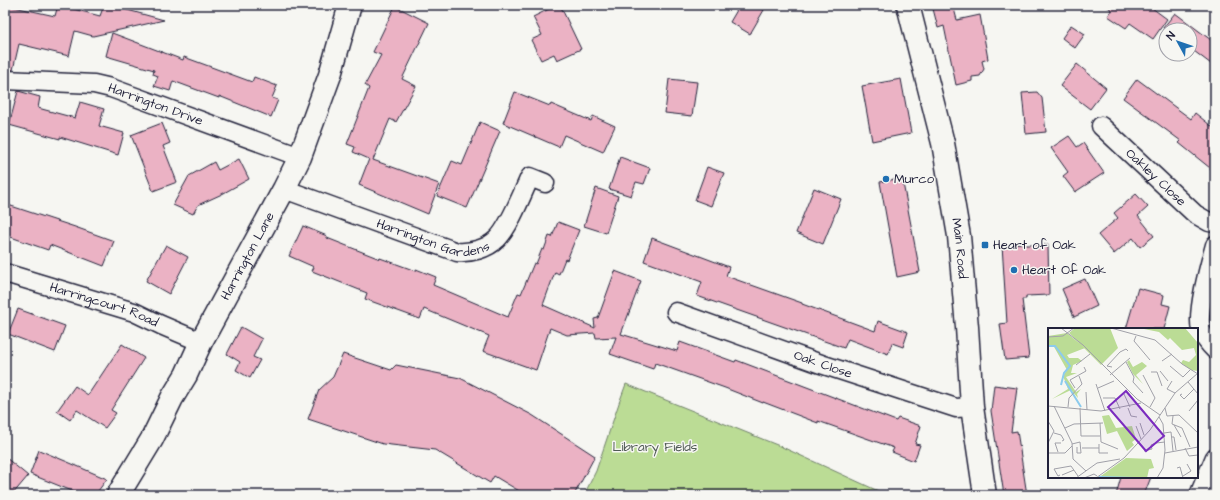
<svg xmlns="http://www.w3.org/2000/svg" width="1220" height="500" viewBox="0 0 1220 500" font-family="'Architects Daughter',sans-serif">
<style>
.green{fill:#bbdc95;stroke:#6e7f68}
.building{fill:#ebb2c4;stroke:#22223b}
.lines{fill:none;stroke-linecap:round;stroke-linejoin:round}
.minor-casing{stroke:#22223b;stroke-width:21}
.tertiary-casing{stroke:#22223b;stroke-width:25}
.secondary-casing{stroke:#22223b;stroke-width:25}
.minor{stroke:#f6f6f2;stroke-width:18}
.tertiary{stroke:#f6f6f2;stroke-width:22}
.secondary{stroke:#f6f6f2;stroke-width:22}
.poi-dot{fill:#1f6fb2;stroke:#f6f6f2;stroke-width:1.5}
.labels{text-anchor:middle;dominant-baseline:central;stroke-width:3;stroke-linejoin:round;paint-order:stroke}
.street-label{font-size:13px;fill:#22223b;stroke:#f6f6f2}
.poi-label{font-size:13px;fill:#22223b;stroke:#f6f6f2;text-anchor:start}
.park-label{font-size:13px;fill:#505a56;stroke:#f6f6f2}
.inset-river{fill:none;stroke:#8ccbed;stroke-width:2}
.inset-road{fill:none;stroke:#a1a1a9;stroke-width:1}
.view{fill:#7b2cbf;fill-opacity:0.15;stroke:#7b2cbf;stroke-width:2}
.inset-edge{fill:none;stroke:#22223b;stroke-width:2}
</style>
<rect width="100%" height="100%" fill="#f6f6f2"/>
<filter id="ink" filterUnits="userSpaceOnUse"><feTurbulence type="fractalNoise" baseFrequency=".025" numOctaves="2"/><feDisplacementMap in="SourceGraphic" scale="8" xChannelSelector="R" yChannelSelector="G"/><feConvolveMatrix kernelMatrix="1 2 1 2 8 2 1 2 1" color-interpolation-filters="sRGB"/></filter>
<g filter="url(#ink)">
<path class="green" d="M626 384 782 447 887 495H584L596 471 619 403Z"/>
<path class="building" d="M5 5 55 16 58 5 100 16 104 5H109L164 20 93 36 75 31 69 56 19 44 13 70H5Z
M557 5H560L581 49 557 60 554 54 541 60 531 40 542 35 533 17Z
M740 5H756L764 10 750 34 730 22Z
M932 5H953L957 20 980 15 988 59 982 61 984 69 980 76 972 77V81L956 85 944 26 938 28Z
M1105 5H1148L1167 19 1153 39 1130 23 1126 28 1108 16 1112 10Z
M395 6 429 23 402 79 416 86 396 122 390 119 373 160 439 184 428 214 359 185 369 159 353 152 355 147 347 144 369 88 365 85 381 55 373 52Z
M1175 13 1215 43V67L1190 48V30H1166L1163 28Z
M1071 25 1085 34 1075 48 1062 38Z
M112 33 183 60 184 57 252 82 254 77 277 86 272 98 278 100 271 117 219 96V98L173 81 170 91 154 86 158 76 153 74 154 70 106 56Z
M1077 64 1106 88 1090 109 1060 86Z
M669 79 697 82 692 116 665 113Z
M901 79 911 133 872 141 862 86Z
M1137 79 1191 119 1195 113 1215 129V172L1179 143 1181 141 1123 98Z
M18 91 40 97 38 108 75 118 80 102 104 109 99 126 124 133 118 155 60 137V139L9 125Z
M515 92 550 106 551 104 591 121 593 116 615 126 603 152 564 135 559 147 503 123Z
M1037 92 1042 98 1046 132 1026 134 1022 93Z
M480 122 500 131 467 208 437 196 452 161 462 165Z
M162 123 170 143 163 146 177 182 153 191 131 135Z
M1069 136 1077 147 1083 143 1104 173 1075 192 1063 176 1068 172 1051 148Z
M620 157 650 168 644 184 636 182 631 196 609 189Z
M239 159 249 179 222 194 198 205 193 214 173 205 189 176 214 162 218 170Z
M707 167 724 173 711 206 695 200Z
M902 178 920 272 897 277 880 182Z
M596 188 618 196 606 233 584 226Z
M814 188 841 199 823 244 796 233Z
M1136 194 1148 207 1138 216 1154 236 1140 247 1133 238 1114 254 1098 235 1118 218 1114 213Z
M5 204 75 227 114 241 104 266 50 245 48 250 5 235Z
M558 222 579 230 567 260 565 259 559 274 555 272 543 305 595 328 594 319 598 318 615 271 641 281 621 334 677 351 680 342 735 362 736 360 896 421 898 418 921 426 915 444 920 445 914 461 892 452 894 448 818 421V423L763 402V403L725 388 655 363 653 369 610 354 616 337 596 338 595 333 567 335 550 328 536 370 483 351 489 336 424 309 420 319 365 299 367 293 312 271 314 267 289 256 303 226 327 236V238L380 259V258L416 271V269L436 277 433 285 508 317 518 293 521 294 534 263 536 264 542 249 544 250 549 236 552 237Z
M652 238 729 267 726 276 802 303V304L875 331 878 321 908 332 903 347 892 343 888 354 848 339 844 348 697 296 702 282 644 261Z
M1022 243 1023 245H1048L1049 295 1026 296V299H1022L1029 358 1005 360 1000 324 1007 323 1002 245Z
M166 245 188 257 169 294 146 281Z
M1085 279 1097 306 1074 317 1062 289Z
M1138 288 1164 295 1162 304 1170 306 1164 329H1126Z
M18 309 65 326 55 352 8 334Z
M241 327 262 339 253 357 260 360 250 378 236 370 240 362 227 354Z
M122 344 144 358 111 410 116 413 105 428 77 410 70 420 57 411 75 386 88 395Z
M343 354 391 370 396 365 460 378 532 415 595 456 574 495H526L494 476 490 483 435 450 383 444 308 419 319 390 333 377Z
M994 385 1017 388 1011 432 1017 431 1027 495H1004L991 411Z
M39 450 70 463 107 479 95 495H82L30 474Z
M5 457 28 476 12 495H5Z
M1121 477H1151L1144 495H1116Z"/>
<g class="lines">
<defs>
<g id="minor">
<path id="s1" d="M5 80 94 84 111 88 300 157"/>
<path id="s2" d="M1101 126 1195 214 1209 222 1215 223"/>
<path id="s3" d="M284 189 457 252C471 253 487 249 497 239 509 228 523 192 530 177L545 183"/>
<path d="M1215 245C1210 263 1196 312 1201 330 1204 338 1209 344 1215 350"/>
<path id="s4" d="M5 273 134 312 161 325 201 342"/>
<path id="s5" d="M676 312 821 364 956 408 972 407"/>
<path d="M1199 495 1215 457"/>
</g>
<g id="tertiary">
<path id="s6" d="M118 495 152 439 172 398 186 375 201 342 284 189 300 157 330 75 350 5"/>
</g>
<g id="secondary">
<path id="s7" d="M908 5 943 143 959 236 967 327 972 407 985 495"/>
</g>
</defs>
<use href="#minor" class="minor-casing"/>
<use href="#tertiary" class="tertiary-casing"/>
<use href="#secondary" class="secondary-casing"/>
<use href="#minor" class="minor"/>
<use href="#tertiary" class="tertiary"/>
<use href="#secondary" class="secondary"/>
</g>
</g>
<g class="poi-dot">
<circle cx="886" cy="179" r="4"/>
<rect x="981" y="241" width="8" height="8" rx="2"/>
<circle cx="1014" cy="270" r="4"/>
</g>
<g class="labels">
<g class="street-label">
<text stroke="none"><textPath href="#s1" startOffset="154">Harrington Drive</textPath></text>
<text stroke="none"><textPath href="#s2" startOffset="75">Oakley Close</textPath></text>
<text stroke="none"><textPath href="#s3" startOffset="158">Harrington Gardens</textPath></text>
<text stroke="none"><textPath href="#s7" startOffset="249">Main Road</textPath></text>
<text stroke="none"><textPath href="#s6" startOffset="272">Harrington Lane</textPath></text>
<text stroke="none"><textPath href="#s4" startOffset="104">Harringcourt Road</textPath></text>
<text stroke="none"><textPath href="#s5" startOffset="156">Oak Close</textPath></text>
</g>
<g class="poi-label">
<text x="894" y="179">Murco</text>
<text x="993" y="245">Heart of Oak</text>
<text x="1022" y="270">Heart Of Oak</text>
</g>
<g class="park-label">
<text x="655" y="447">Library Fields</text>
</g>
</g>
<g transform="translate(1048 328)">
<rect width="150" height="150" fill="#f6f6f2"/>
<path d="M27 0H62L70 20 53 37 21 5ZM91 0H137L150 15V43L143 42 133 35 135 32 141 34 148 27 146 20 134 22 122 10 120 12 111 4ZM19 5 37 20 19 27 21 30H30L34 33 25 37 23 45H29L18 49 28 64 33 61 29 66 30 70 23 62 4 71 20 61 15 48 19 42 5 17H0V8ZM81 32 85 39 94 34 99 38 88 47 95 56 85 46 79 34ZM61 87 68 100 84 98 88 111 84 114 86 117 79 123 69 103 59 106 54 88ZM78 130 103 131 106 140 101 141 99 150H50Z" fill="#bbdc95"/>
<path class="inset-river" d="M0 18H7L22 38 16 45 13 57M17 53 33 79M51 149 87 150"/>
<path class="inset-road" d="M13 0 35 17 89 71 112 87M63 0 107 12 134 36 150 46M88 8 86 13 102 32M0 9 15 8 26 0M114 33 124 26M78 34 86 49 85 54 95 65M28 37 42 26M122 38 135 49 142 42M64 39 59 38 72 24 78 21 80 23M112 43 120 53M103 44H109L114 58M62 47 82 30M95 47 107 70 102 79M124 53 119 61 127 65M140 54 150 66M48 56 57 83M27 60 22 52 38 43 36 39M50 60 66 53M38 64 39 82M76 66 82 79M134 66 132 67 136 71 146 61M55 70H67L72 81M0 78 53 83 93 75M6 78 24 115 25 131 38 143M20 79 21 70 34 56 31 48M32 80 33 108H52M80 80 83 88 89 89M117 80 119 88 131 87 150 105M141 83 150 72M125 88 124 96 134 100 142 119M0 93 6 103 0 115M52 95 53 114 70 121M92 95 96 107M126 97 133 109M88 98 93 111M17 100 26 96 55 95M6 105 13 107 16 112 14 113M116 105 123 104 125 123M124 109H126L128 122M24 116 32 114 33 125H29V119M51 116V125H60M34 120H51M137 120 141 128 150 127M96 123 104 121 103 117 108 115 117 114M10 124 7 115H13M0 125H17L24 118M117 125 150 119M129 140 132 139 135 150M12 147 10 148 6 141 23 138 30 148M14 147 26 142M135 148 143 143 139 136M28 150 49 135 72 131M36 150 46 146 49 148M48 150 76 130 102 102 127 65 150 45M109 150 115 140 117 122 115 96 111 89"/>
<path class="view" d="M78 63 116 108 98 123 60 79Z"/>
<rect width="150" height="150" class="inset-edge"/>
</g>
<rect width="1220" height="500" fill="none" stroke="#f6f6f2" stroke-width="20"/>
<rect x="10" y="10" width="1200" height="480" fill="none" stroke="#22223b" stroke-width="1.5" filter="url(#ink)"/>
<g transform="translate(1178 42) rotate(310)"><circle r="19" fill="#f6f6f2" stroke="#a1a1a9"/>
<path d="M0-3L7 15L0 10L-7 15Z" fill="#1f6fb2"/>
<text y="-6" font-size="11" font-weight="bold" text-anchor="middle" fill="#22223b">N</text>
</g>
</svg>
